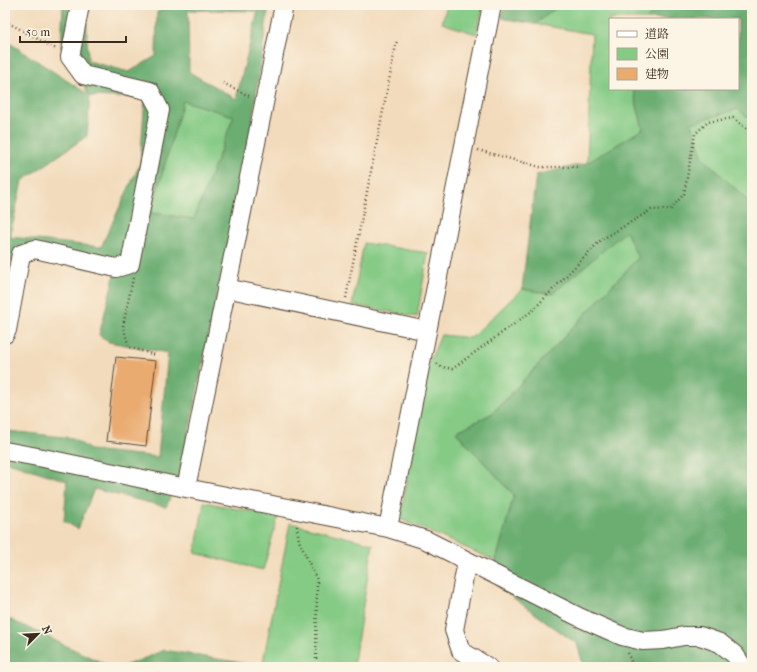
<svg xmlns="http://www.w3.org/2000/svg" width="757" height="672" viewBox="0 0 757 672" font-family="'IM FELL French Canon','Noto Serif JP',serif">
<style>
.green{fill:#85ca85;stroke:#607a52}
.forest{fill:#6cae72;stroke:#546c48;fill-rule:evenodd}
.building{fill:#eaab6f}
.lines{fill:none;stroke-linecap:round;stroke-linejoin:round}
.minor-casing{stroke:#564536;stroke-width:20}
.path{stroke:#564536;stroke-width:2.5;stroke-dasharray:1 3;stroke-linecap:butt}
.minor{stroke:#fff;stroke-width:18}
</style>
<rect width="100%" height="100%" fill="#fcf5e5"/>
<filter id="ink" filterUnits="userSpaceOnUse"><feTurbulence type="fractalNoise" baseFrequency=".025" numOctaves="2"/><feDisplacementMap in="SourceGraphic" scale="8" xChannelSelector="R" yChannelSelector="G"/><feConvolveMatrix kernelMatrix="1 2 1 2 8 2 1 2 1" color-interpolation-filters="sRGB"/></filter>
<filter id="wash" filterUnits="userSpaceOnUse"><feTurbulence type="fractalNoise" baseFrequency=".012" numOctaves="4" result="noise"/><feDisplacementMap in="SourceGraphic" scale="16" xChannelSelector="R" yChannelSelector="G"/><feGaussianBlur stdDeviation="0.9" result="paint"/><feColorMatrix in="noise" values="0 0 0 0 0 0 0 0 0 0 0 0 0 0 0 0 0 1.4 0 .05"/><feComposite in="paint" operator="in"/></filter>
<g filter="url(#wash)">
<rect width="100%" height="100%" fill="#f2dbbc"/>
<path class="green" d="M447 5H484L476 34 442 23Z
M560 5H657L647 19H610V89H633L643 129 587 163 592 34 535 24Z
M183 101 234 116 194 219 151 213Z
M738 109 752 121V205L703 158 691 123Z
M626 230 638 258 493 413 456 432 514 495 496 561 400 519 429 363 441 335 471 338 522 289 552 294Z
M364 243 428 253 417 317 352 305Z
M204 502 278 517 263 570 195 553Z
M290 523 373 544 353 667H262Z"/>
<path class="forest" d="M63 5H86L88 61 129 72 156 56 157 12 174 5H269L252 122 180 475 166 507 94 489 78 529 64 521 67 481 5 461V441L8 431 73 438 90 450 158 457 168 353 109 342 99 335 115 273 30 258 9 262 5 316V40L89 95 61 47ZM188 10 258 11 236 99 189 72ZM90 96 145 98 140 164 101 247 10 237 22 181 87 136ZM183 101 234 116 194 219 151 213Z
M506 5H560L535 24 501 18Z
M657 5H752V121L738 109 691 123 703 158 752 205V667H584L577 644 497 586 496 561 514 495 456 432 493 413 638 258 626 231 552 294 522 289 536 175 587 163 643 129 633 89H738V19H647Z
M5 617 111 667H5Z
M164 650 253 665 254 667H121L143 659Z"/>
<g id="blocks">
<path class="building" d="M116 357 156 361 146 446 106 441Z"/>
</g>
</g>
<g filter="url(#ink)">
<use href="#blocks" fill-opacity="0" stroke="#564536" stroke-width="1"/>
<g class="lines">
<defs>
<path id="minor" d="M226 288 427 331
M5 334 7 330 21 254 35 249 116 268 130 264 160 110 150 91 83 75 70 57 80 5
M5 451 43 458 186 488 388 528 426 540 581 618 622 636 643 641 663 640 684 636H700L720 643 735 655 743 667
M186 488 284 5
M388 528 492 5
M467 561 454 630 461 651 488 667"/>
</defs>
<use href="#minor" class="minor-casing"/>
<path class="path" d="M5 21 56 49
M223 83 249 96
M478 150 540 167H580
M133 278 123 326 129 347 155 355
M346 298 397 40
M437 364 439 366 452 369 532 311 601 240 651 210 671 209 684 194 695 134 708 122 733 118 752 133
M297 526 299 541 317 580 316 662
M628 653 633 667"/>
<use href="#minor" class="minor"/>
</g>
</g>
<rect width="757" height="672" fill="none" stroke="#fcf5e5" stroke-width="20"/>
<rect x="609" y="18" width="130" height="72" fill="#fcf5e5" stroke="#afa495"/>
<rect x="617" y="31" width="20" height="6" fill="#ffffff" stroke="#afa495"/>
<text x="645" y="38" font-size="12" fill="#3b2a1e">道路</text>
<rect x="617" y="48" width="20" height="12" fill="#85ca85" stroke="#afa495"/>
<text x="645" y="58" font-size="12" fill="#3b2a1e">公園</text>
<rect x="617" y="68" width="20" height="12" fill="#eaab6f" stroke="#afa495"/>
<text x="645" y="78" font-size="12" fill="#3b2a1e">建物</text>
<g transform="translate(38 634) rotate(66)" stroke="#fcf5e5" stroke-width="3" paint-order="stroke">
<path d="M0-3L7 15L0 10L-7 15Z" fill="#3b2a1e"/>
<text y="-6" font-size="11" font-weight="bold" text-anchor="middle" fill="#3b2a1e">N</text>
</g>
<path d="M20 36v6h106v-6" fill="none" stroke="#3b2a1e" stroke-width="2"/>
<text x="26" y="36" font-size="12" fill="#3b2a1e" stroke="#fcf5e5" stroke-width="3" paint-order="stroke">50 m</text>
</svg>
